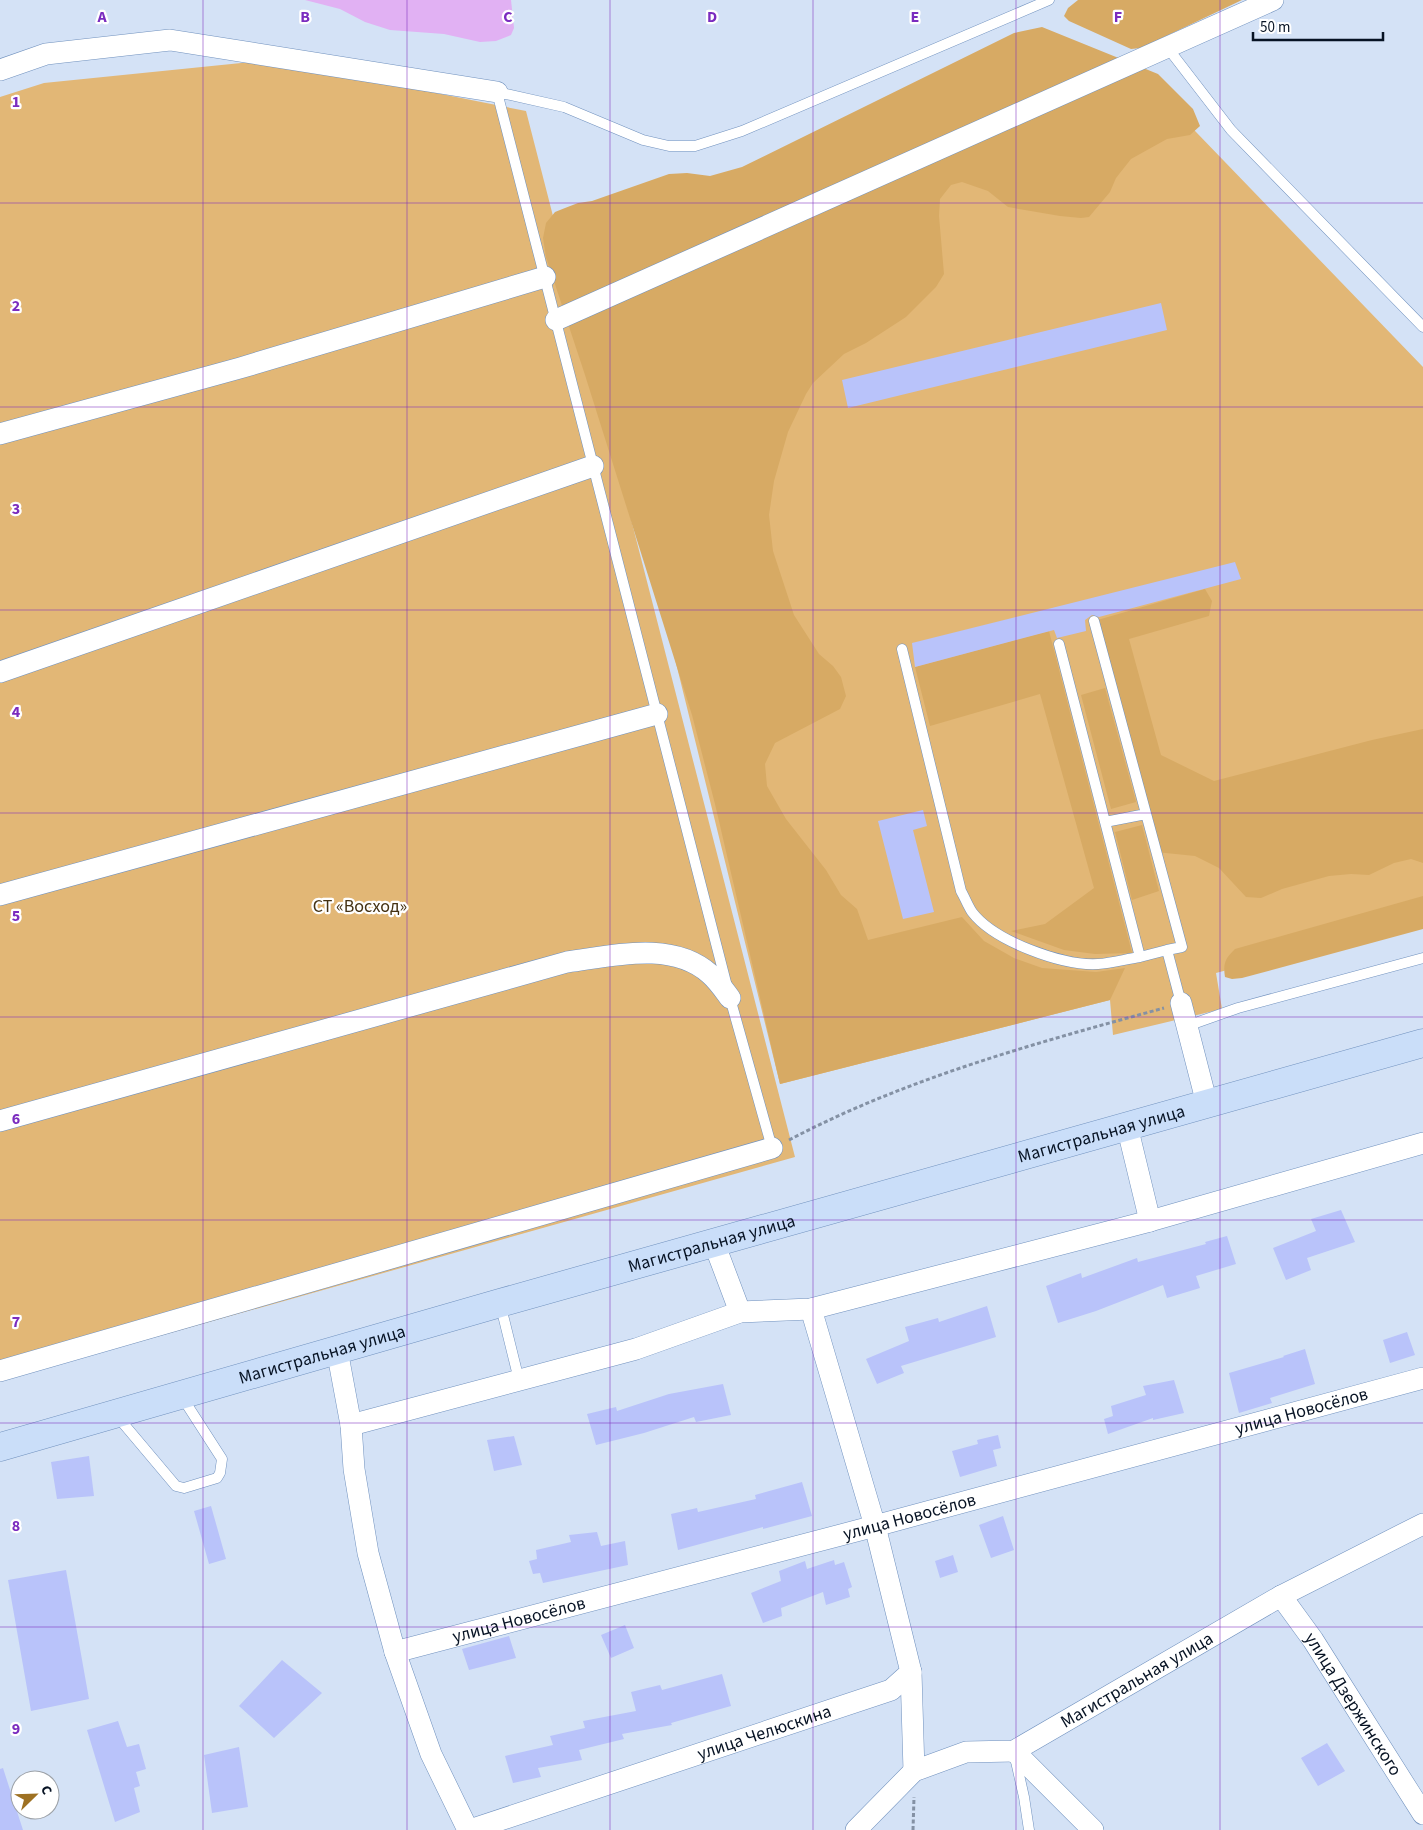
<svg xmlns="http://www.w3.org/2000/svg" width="1423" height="1830" viewBox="0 0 1423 1830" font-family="'Source Sans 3',sans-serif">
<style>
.green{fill:#e2b776}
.forest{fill:#d7aa64}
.water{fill:#e1b1f3}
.building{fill:#b9c3fa}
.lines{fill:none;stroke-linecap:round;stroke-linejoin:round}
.lane-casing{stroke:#7091be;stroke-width:11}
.street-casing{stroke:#7091be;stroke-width:22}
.secondary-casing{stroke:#7091be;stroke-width:29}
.path{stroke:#8491a4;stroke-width:3;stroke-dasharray:4 2.5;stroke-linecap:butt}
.lane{stroke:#fff;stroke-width:10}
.street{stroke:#fff;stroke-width:21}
.secondary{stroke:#cadef9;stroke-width:28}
.grid{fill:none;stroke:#7b2cbf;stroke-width:1;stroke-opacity:0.55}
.labels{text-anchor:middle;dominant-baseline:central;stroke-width:4.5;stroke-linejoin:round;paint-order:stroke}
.park-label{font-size:18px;fill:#453213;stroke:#fff}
.street-label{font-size:18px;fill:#071324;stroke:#fff}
.grid-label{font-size:16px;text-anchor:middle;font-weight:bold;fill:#7b2cbf;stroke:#fff;stroke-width:4.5;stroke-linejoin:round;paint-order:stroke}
</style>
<rect width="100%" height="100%" fill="#d4e2f6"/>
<path class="green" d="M271 60 526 111 795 1157 0 1381V97L44 83Z
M1142 76 1423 367V918L1216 973 1222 1009 1113 1035 1110 1000 780 1084 588 307Z"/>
<path class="forest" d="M1078 0H1242L1141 48 1131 49 1069 21 1064 16 1068 8Z
M1042 27 1158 74 1193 109 1200 126 1190 135 1167 139 1131 159 1116 178 1110 192 1089 217 1081 218 1060 216 1008 207 988 191 962 182 951 185 940 199 939 216 944 274 936 287 906 317 866 343 844 354 813 383 806 394 788 432 774 481 769 515 773 551 794 615 819 654 833 666 841 677 846 696 840 709 775 743 765 764 767 786 786 819 826 870 841 895 857 909 868 940 962 917 984 941 1014 958 1042 968 1096 972 1125 968 1110 1000 780 1084 715 804 692 715 585 375 546 257 543 238 546 223 555 212 565 208 578 203 592 201 669 174 687 173 710 176 742 167 1014 33Z
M1205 589 1212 601 1209 616 1129 639 1161 755 1214 781 1372 740 1423 729V863L1411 859 1394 863 1369 875 1351 874 1329 876 1282 889 1261 898 1246 897 1219 868 1195 856 1156 852 1094 621Z
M1049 631 1132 953 1095 954 1064 950 1011 931 1045 924 1094 888 1040 694 930 726 915 667Z
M1105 688 1136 802 1111 809 1081 695Z
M1142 825 1159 891 1132 900 1115 832Z
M1423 896V929L1242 978 1232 979 1225 977C1223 963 1225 959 1235 949Z"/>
<path class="water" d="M305 0H511L514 28 511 35 496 41 480 42 444 34 390 30 365 22 340 9Z"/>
<path class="building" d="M1161 303 1167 330 848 408 842 380Z
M1235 562 1241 579 1099 617 1092 615 1085 620 1086 631 1057 638 1054 630 915 667 912 643Z
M923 810 927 826 913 830 934 912 903 919 878 821Z
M1341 1210 1355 1242 1307 1258 1311 1270 1286 1280 1273 1248 1316 1231 1311 1219Z
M1227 1236 1236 1264 1196 1276 1200 1288 1167 1298 1163 1285 1096 1311 1058 1323 1046 1286 1081 1273 1082 1278 1137 1258 1138 1262 1206 1244 1205 1242Z
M987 1306 996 1337 901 1366 904 1373 877 1384 866 1359 909 1341 905 1327 938 1318 939 1322Z
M1407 1332 1415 1355 1390 1363 1383 1340Z
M1305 1349 1315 1384 1270 1398 1272 1403 1239 1413 1229 1373 1284 1357 1283 1356Z
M1174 1380 1184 1413 1153 1420V1418L1108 1434 1104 1419 1113 1416 1111 1406 1146 1395 1143 1386Z
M723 1384 731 1415 696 1422 694 1417 644 1433 596 1445 587 1414 616 1407 617 1411 669 1394Z
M998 1435 1001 1448 993 1450 997 1466 960 1477 952 1451 978 1444 977 1440Z
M514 1436 522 1465 494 1471 487 1440Z
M89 1456 94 1496 57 1499 51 1462Z
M802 1482 812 1516 763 1529V1527L678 1550 671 1514 697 1508 698 1512 756 1499 755 1495Z
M211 1506 226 1559 209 1564 194 1511Z
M1003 1516 1014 1550 991 1558 979 1525Z
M597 1532 601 1546 625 1541 628 1565 543 1583 540 1573 533 1574 529 1561 537 1559 536 1550 571 1542 569 1535Z
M953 1555 958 1572 940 1578 935 1561Z
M834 1560 835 1565 844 1562 852 1587 848 1589 850 1597 826 1605 823 1592 781 1608 782 1616 763 1623 751 1593 781 1581 779 1571 805 1561 807 1569Z
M66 1570 89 1699 31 1711 8 1580Z
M625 1625 634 1648 611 1658 601 1635Z
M509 1636 516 1658 469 1670 462 1649Z
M282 1660 322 1693 274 1738 239 1706Z
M722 1674 731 1706 671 1723 672 1725 622 1734 624 1739 579 1750 582 1760 538 1768 541 1777 513 1783 505 1756 553 1745 550 1736 585 1728 583 1721 636 1711 631 1692 660 1685 662 1690Z
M118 1721 127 1747 139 1744 146 1769 136 1772 140 1786 134 1788 140 1812 115 1822 87 1730Z
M1327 1743 1345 1771 1318 1786 1301 1758Z
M239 1747 248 1807 212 1813 204 1755Z
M3 1768 23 1830H0V1769Z"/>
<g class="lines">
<defs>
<path id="lane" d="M1167 47 1231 130 1423 327
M1094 621 1182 947 1167 950 1181 1003
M1059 644 1140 957 1167 950
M902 649 961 891C965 898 968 906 972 912 994 941 1062 966 1098 964 1112 963 1126 959 1140 957
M1105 822 1146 814
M1187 1026 1238 1008 1423 958
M772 1148 730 998 497 92 564 107 643 140 669 146H695L742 131 1049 0
M500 1303 519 1380
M117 1416 176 1486 184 1488 217 1478 220 1473 222 1459 182 1397
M1015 1757 1024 1797 1029 1830"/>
<g id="street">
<path d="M0 70 46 54 170 40 497 92"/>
<path d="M556 320 1273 0"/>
<path d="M0 434 240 368 545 277"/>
<path d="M0 672 593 466"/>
<path d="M0 895 657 714"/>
<path d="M1181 1003 1207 1104"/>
<path d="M0 1121 567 962C613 956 672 940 710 974 718 981 724 990 730 998"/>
<path d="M1127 1126 1150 1221"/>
<path d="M714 1243 740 1312"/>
<path d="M337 1350 351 1425 354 1469 368 1553 395 1652 431 1754 468 1830"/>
<path d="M0 1371 772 1148"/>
<path d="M351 1425 636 1349 740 1312 811 1309 1150 1221 1423 1143"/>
<path id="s1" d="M1281 1596 1313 1640 1423 1814"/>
<path id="s2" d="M395 1652 875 1526 1423 1378"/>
<path d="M911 1672 914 1771"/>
<path d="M1014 1751 1093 1830"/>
<path id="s3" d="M470 1830 891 1690 911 1672 875 1526 811 1309"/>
<path id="s4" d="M856 1830 914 1771 966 1752 1014 1751 1281 1596 1423 1524"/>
</g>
<g id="secondary">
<path id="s5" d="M0 1447 500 1303 1423 1043"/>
</g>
</defs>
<use href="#lane" class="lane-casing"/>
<use href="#street" class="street-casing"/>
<use href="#secondary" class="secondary-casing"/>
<path class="path" d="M789 1140C907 1078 1036 1043 1164 1008
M913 1830 914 1797"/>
<use href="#lane" class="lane"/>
<use href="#street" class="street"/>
<use href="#secondary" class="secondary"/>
</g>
<path class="grid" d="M203 0V1830M407 0V1830M610 0V1830M813 0V1830M1016 0V1830M1220 0V1830M0 203H1423M0 407H1423M0 610H1423M0 813H1423M0 1017H1423M0 1220H1423M0 1423H1423M0 1627H1423"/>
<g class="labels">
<g class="park-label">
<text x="360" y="906">СТ «Восход»</text>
</g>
<g class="street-label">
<text stroke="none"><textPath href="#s5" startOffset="1145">Магистральная улица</textPath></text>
<text stroke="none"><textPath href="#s5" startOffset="740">Магистральная улица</textPath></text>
<text stroke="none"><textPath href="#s5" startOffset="335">Магистральная улица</textPath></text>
<text stroke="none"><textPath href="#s2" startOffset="938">улица Новосёлов</textPath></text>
<text stroke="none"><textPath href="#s2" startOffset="532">улица Новосёлов</textPath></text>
<text stroke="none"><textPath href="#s2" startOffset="128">улица Новосёлов</textPath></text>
<text stroke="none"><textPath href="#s4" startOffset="328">Магистральная улица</textPath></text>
<text stroke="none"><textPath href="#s1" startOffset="130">улица Дзержинского</textPath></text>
<text stroke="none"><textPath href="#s3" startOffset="310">улица Челюскина</textPath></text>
</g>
</g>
<g class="grid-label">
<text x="102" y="22">A</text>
<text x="305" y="22">B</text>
<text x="508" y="22">C</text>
<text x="712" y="22">D</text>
<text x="915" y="22">E</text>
<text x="1118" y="22">F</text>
<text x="16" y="107">1</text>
<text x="16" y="311">2</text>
<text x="16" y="514">3</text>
<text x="16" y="717">4</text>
<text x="16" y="921">5</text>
<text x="16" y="1124">6</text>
<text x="16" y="1327">7</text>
<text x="16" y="1531">8</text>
<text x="16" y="1734">9</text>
</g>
<g transform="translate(35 1795) rotate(67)"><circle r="24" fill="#ffffff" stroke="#9ca1a7"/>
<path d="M0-4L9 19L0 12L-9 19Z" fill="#9e7122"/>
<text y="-8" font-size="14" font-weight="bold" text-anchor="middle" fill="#071324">С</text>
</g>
<path d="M1253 32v8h130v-8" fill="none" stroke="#071324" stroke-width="2.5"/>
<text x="1260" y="32" font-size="15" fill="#071324" stroke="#ffffff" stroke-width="4" paint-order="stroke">50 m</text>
</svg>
